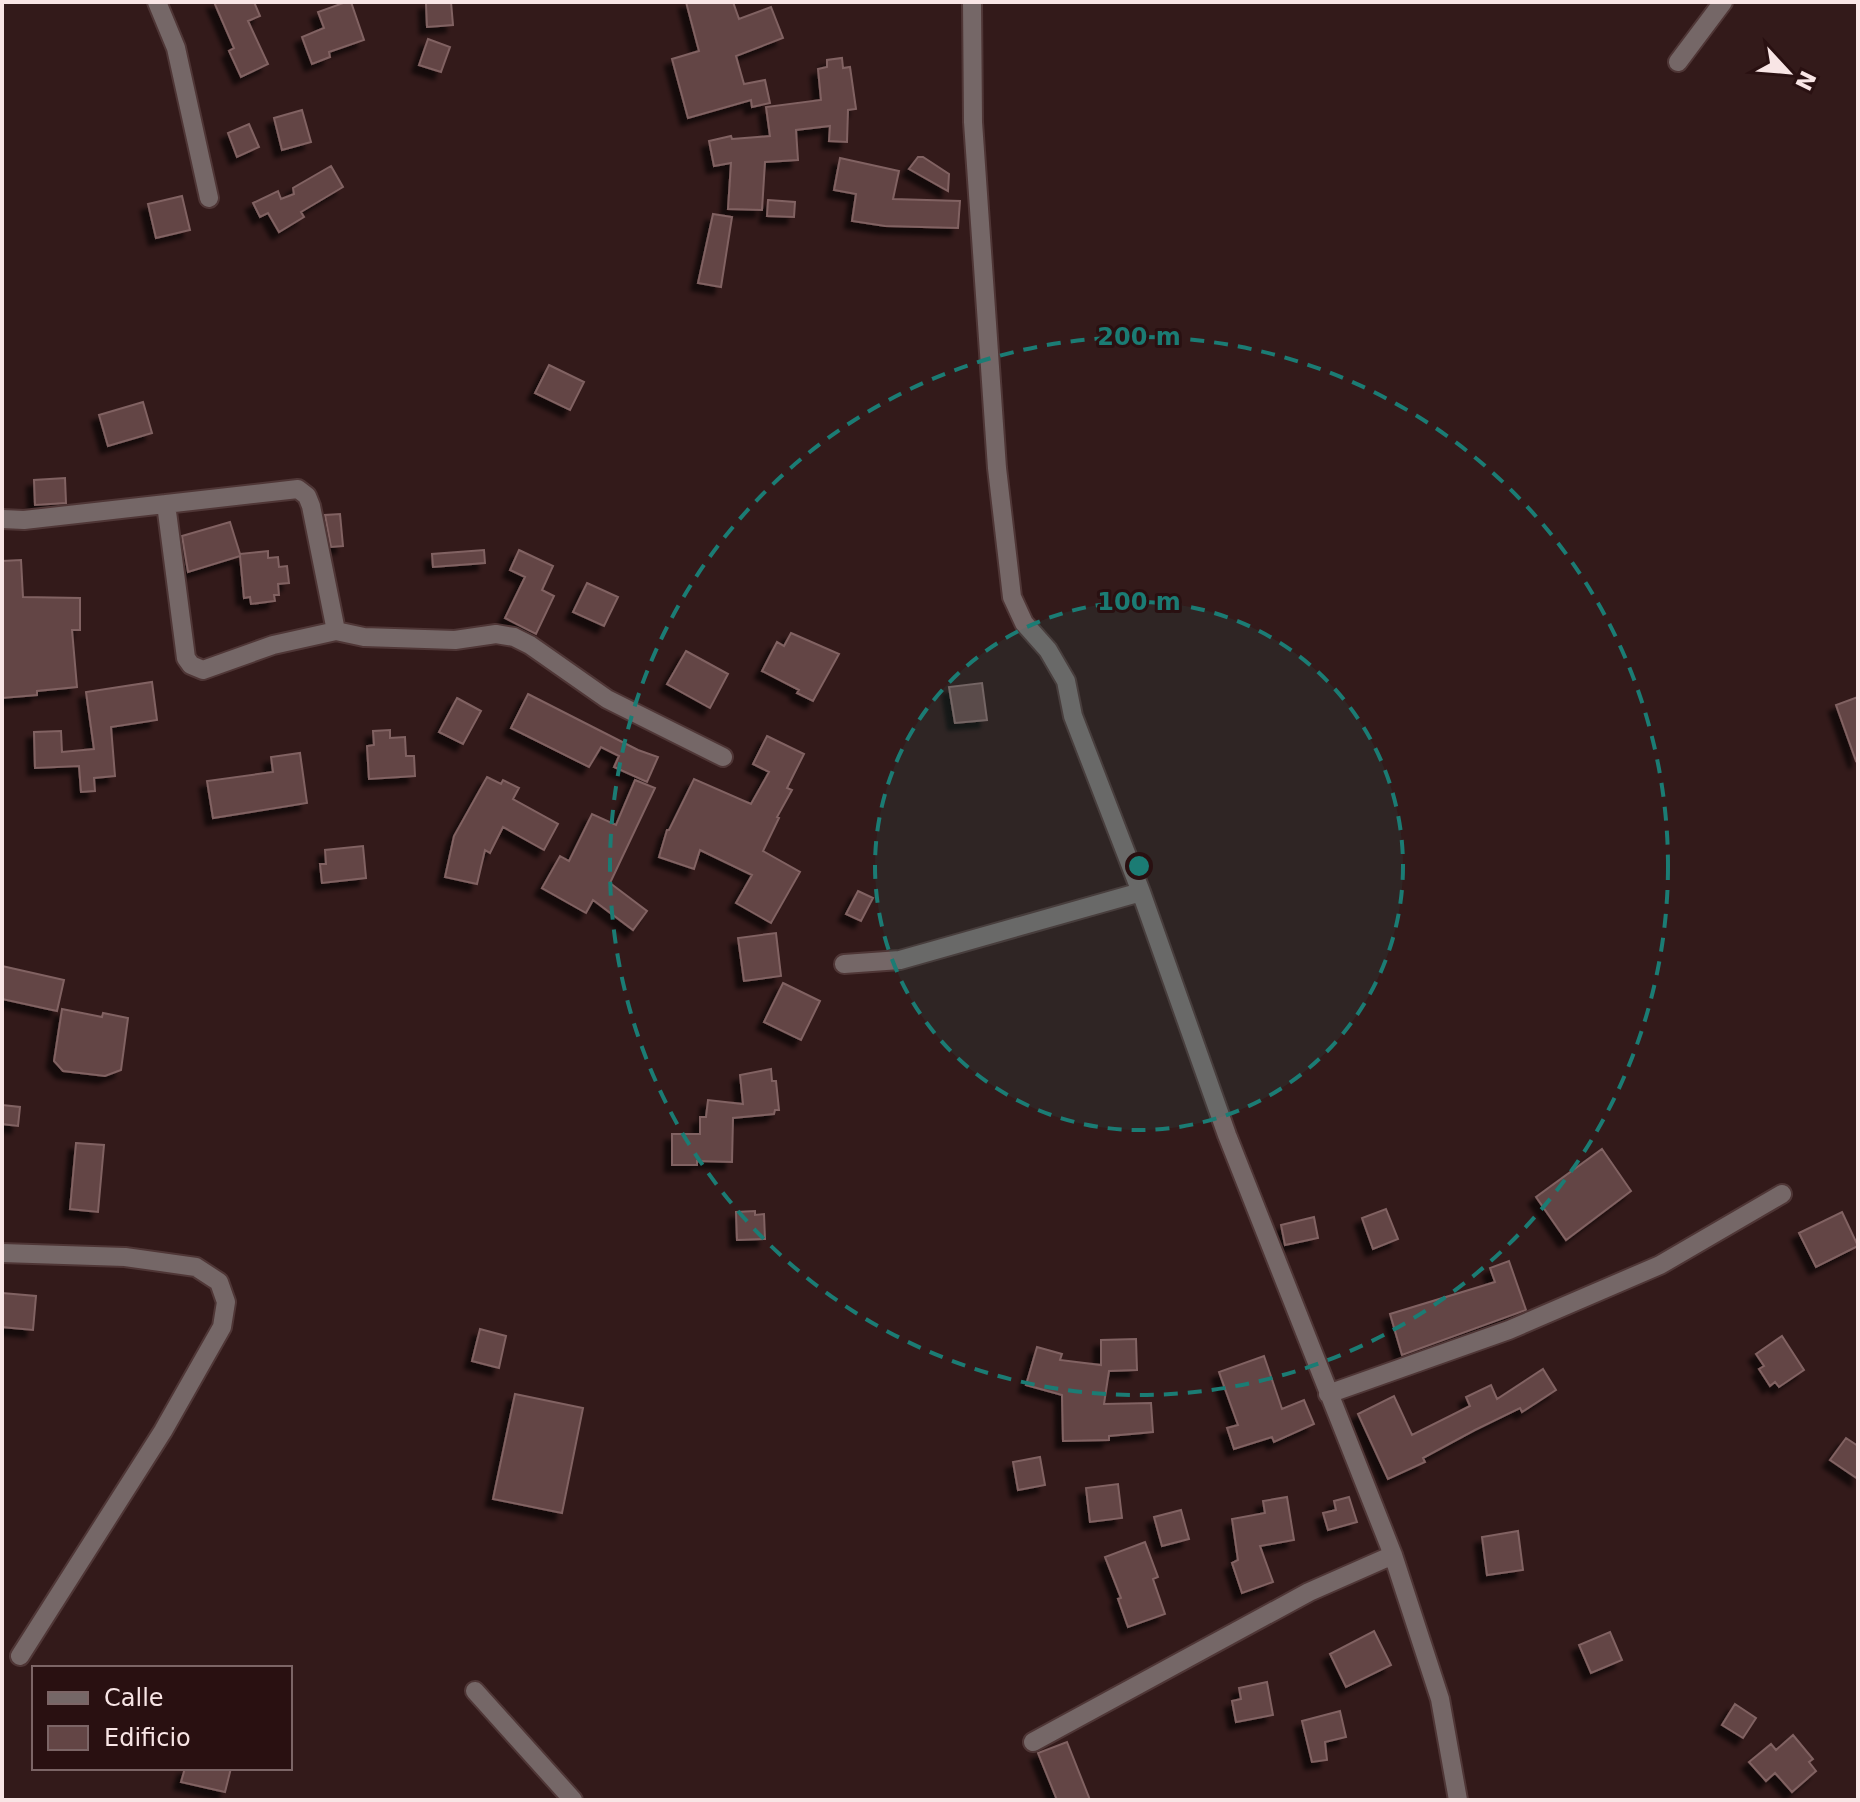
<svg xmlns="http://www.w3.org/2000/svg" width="1860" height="1802" viewBox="0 0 1860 1802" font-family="'DejaVu Sans',sans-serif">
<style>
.building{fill:#634545;stroke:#816262;stroke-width:2;filter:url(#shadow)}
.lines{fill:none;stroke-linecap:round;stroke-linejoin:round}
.minor-casing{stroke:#4f3636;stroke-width:22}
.minor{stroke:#756767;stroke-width:18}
.ring{fill:none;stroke:#1b7c74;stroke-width:4;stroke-dasharray:14 10}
.centre{fill:#1b7c74;stroke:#291011;stroke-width:4}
.ring-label{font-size:24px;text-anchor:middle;font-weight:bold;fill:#1b7c74;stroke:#291011;stroke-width:6;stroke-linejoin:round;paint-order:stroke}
</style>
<defs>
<filter id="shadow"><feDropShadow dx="-7" dy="7" stdDeviation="2" flood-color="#0009"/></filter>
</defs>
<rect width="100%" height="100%" fill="#331a1a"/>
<path class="building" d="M214 2H254L260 16 248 21 268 64 241 77 229 51 234 48Z
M346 2H351L364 40 329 52 330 57 312 64 302 37 324 28 318 12Z
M451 2 453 25 427 27 426 3Z
M686 2H733L739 19 771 7 783 38 736 56 744 84 765 80 770 103 752 107 751 100 688 118 672 59 699 51Z
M428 39 450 47 441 72 419 65Z
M842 58 843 68 850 67 856 109 848 110 847 142 829 141 830 126 796 130 798 160 765 162 762 210 728 209 731 163 714 166 709 141 731 136 732 139 770 136 766 107 821 100 818 69 827 67V60Z
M302 110 311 142 282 150 274 118Z
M249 124 259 147 237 157 228 133Z
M918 157H923L949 174 948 191 909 169Z
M840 158 899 171 893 199 960 201 958 228 885 226 852 221 856 194 834 190Z
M331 166 343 187 301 212 304 217 279 232 268 213 260 217 253 203 278 191 281 199 294 194 293 188Z
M182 196 190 230 156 238 148 204Z
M768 200 795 202 794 217 767 216Z
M713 214 732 217 721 287 698 283Z
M549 365 584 382 570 410 535 393Z
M143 402 152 433 108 446 99 415Z
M65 478 66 503 35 505 34 480Z
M340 514 343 546 331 547 325 515Z
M230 522 240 554 268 551V558L278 557 279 567 287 566 289 583 278 584 279 595H274L275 601 251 604 250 597 244 598 240 556 188 572 182 536Z
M484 550 485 563 433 567 432 554Z
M519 550 553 566 542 590 554 596 536 634 505 618 525 577 510 570Z
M21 560 23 597 80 598V630H72L77 687 37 691V695L2 698V561Z
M587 583 618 597 604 626 573 612Z
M791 633 839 654 813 701 797 693 799 690 762 671 777 642 784 646Z
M686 651 728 674 710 708 667 684Z
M152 682 157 720 111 727 115 776 94 778 95 791 81 792 79 766 35 768 34 732 61 731 62 752 94 749 86 692Z
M982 683 987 720 955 723 949 687Z
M528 694 638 750 658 757 647 782 614 767 619 756 601 747 589 767 511 728Z
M1858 697V760L1856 761 1836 705Z
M457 698 481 711 463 744 439 732Z
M390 730V738L405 737 406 756H414L415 776 369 779 367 746 374 745 373 731Z
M767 736 804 754 787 788 792 790 777 817 779 818 763 851 800 872 771 923 736 903 752 875 700 850 694 869 659 857 667 830H669L694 779 751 804 769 772 753 764Z
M300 753 307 803 213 818 207 781 273 772 271 757Z
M487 777 501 784 503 780 519 788 513 799 558 824 544 850 503 827 490 853 485 850 477 884 445 877 454 836Z
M635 780 655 788 610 883 647 911 633 930 593 900 586 913 542 888 560 856 569 861 592 814 616 825Z
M363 846 366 878 322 883 320 864H326L325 850Z
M858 891 873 898 861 921 846 914Z
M776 933 781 976 744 981 738 938Z
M2 966 64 980 57 1011 2 999Z
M783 983 820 1001 801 1040 764 1022Z
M62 1009 102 1017 103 1013 128 1018 121 1070 105 1076 63 1071 54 1061Z
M771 1069 772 1081H776L779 1110H775L774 1114 733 1118 732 1162 697 1161V1165H672V1134H700V1117H706L708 1100 743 1104 740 1075Z
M2 1105 20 1107 18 1126 2 1124Z
M76 1143 104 1145 98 1212 70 1209Z
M1602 1149 1631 1191 1566 1240 1536 1197Z
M1386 1209 1398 1239 1373 1249 1362 1218Z
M755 1211V1215L764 1214 765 1239 737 1240 736 1212Z
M1842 1212 1858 1246 1816 1267 1799 1233Z
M1314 1217 1318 1238 1285 1245 1281 1225Z
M1509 1261 1526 1310 1402 1355 1390 1314 1495 1282 1490 1268Z
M2 1293 36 1296 33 1330 2 1327Z
M480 1329 506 1336 499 1368 472 1361Z
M1782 1336 1804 1370 1779 1387 1775 1382 1770 1386 1759 1369 1764 1366 1756 1354Z
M1136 1339 1137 1370 1109 1371 1104 1404 1151 1403 1153 1432 1109 1436V1440L1063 1441 1062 1395 1026 1385 1037 1347 1062 1354 1060 1360 1101 1365V1340Z
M1264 1356 1282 1409 1304 1400 1314 1424 1274 1442 1272 1437 1234 1449 1227 1428 1238 1425 1219 1372Z
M1543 1369 1556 1390 1522 1412 1520 1408 1475 1430 1423 1458 1425 1462 1388 1479 1358 1414 1394 1396 1412 1435 1470 1406 1466 1397 1491 1385 1497 1399Z
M515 1394 583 1408 562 1513 493 1499Z
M1846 1438 1858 1446V1479L1830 1460Z
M1040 1457 1045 1485 1018 1490 1013 1462Z
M1118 1484 1122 1518 1090 1522 1086 1488Z
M1287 1497 1294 1540 1260 1546 1273 1582 1242 1593 1232 1563 1238 1560 1232 1519 1265 1513 1263 1501Z
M1349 1497 1357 1522 1328 1530 1323 1513 1336 1510 1334 1501Z
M1181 1510 1189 1539 1162 1546 1154 1517Z
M1518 1531 1523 1570 1487 1575 1482 1537Z
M1145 1542 1158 1577 1153 1579 1165 1614 1128 1627 1118 1599 1121 1598 1105 1557Z
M1374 1631 1391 1665 1346 1687 1330 1654Z
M1610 1632 1622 1660 1591 1673 1579 1645Z
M1267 1682 1273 1715 1236 1722 1232 1701 1241 1699 1239 1688Z
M1735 1704 1756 1718 1743 1738 1722 1725Z
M1340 1711 1346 1737 1325 1742 1327 1760 1312 1762 1302 1721Z
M1793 1735 1813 1759 1809 1762 1816 1771 1792 1792 1775 1773 1766 1781 1749 1762 1771 1744 1776 1750Z
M1067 1742 1090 1800H1057L1038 1753Z
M185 1768H231L225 1792 181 1782Z"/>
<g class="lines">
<defs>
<path id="minor" d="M157 2 176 48 209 198
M972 2 973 122 997 468 1012 597 1024 623 1048 650 1066 681 1073 716 1141 892 1227 1135 1393 1555 1440 1699 1458 1800
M1678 62 1723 2
M166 504 186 658 191 665 203 670 273 645 336 631
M2 519 24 520 298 489 307 496 311 506 336 631 364 637 455 640 496 634 514 637 530 645 607 699 723 757
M844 964 900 960 1141 892
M2 1253 125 1257 196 1267 219 1282 226 1302 222 1327 163 1431 20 1656
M1328 1394 1509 1330 1660 1265 1782 1194
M475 1691 573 1800
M1033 1742 1309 1592 1393 1555"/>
</defs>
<use href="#minor" class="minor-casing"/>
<use href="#minor" class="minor"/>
</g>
<circle cx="1139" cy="866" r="264" fill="#1b7c74" fill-opacity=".12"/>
<g class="ring">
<circle cx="1139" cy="866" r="264"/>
<circle cx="1139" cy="866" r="529"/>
</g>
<circle cx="1139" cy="866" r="12" class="centre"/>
<g class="ring-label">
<text x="1139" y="345">200 m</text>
<text x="1139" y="610">100 m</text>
</g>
<rect width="1860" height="1802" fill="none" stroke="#f8e5e5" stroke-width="8"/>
<rect x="32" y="1666" width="260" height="104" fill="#291011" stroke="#7c6566" stroke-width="2"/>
<rect x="48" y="1692" width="40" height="12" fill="#756767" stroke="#7c6566" stroke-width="2"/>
<text x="104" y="1706" font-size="24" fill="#f8e5e5">Calle</text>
<rect x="48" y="1726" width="40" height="24" fill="#634545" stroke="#7c6566" stroke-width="2"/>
<text x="104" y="1746" font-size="24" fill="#f8e5e5">Edificio</text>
<g transform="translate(1788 72) rotate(116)" stroke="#291011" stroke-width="6" paint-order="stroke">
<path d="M0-6L14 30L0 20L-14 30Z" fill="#f8e5e5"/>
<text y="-12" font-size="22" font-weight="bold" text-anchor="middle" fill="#f8e5e5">N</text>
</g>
</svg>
